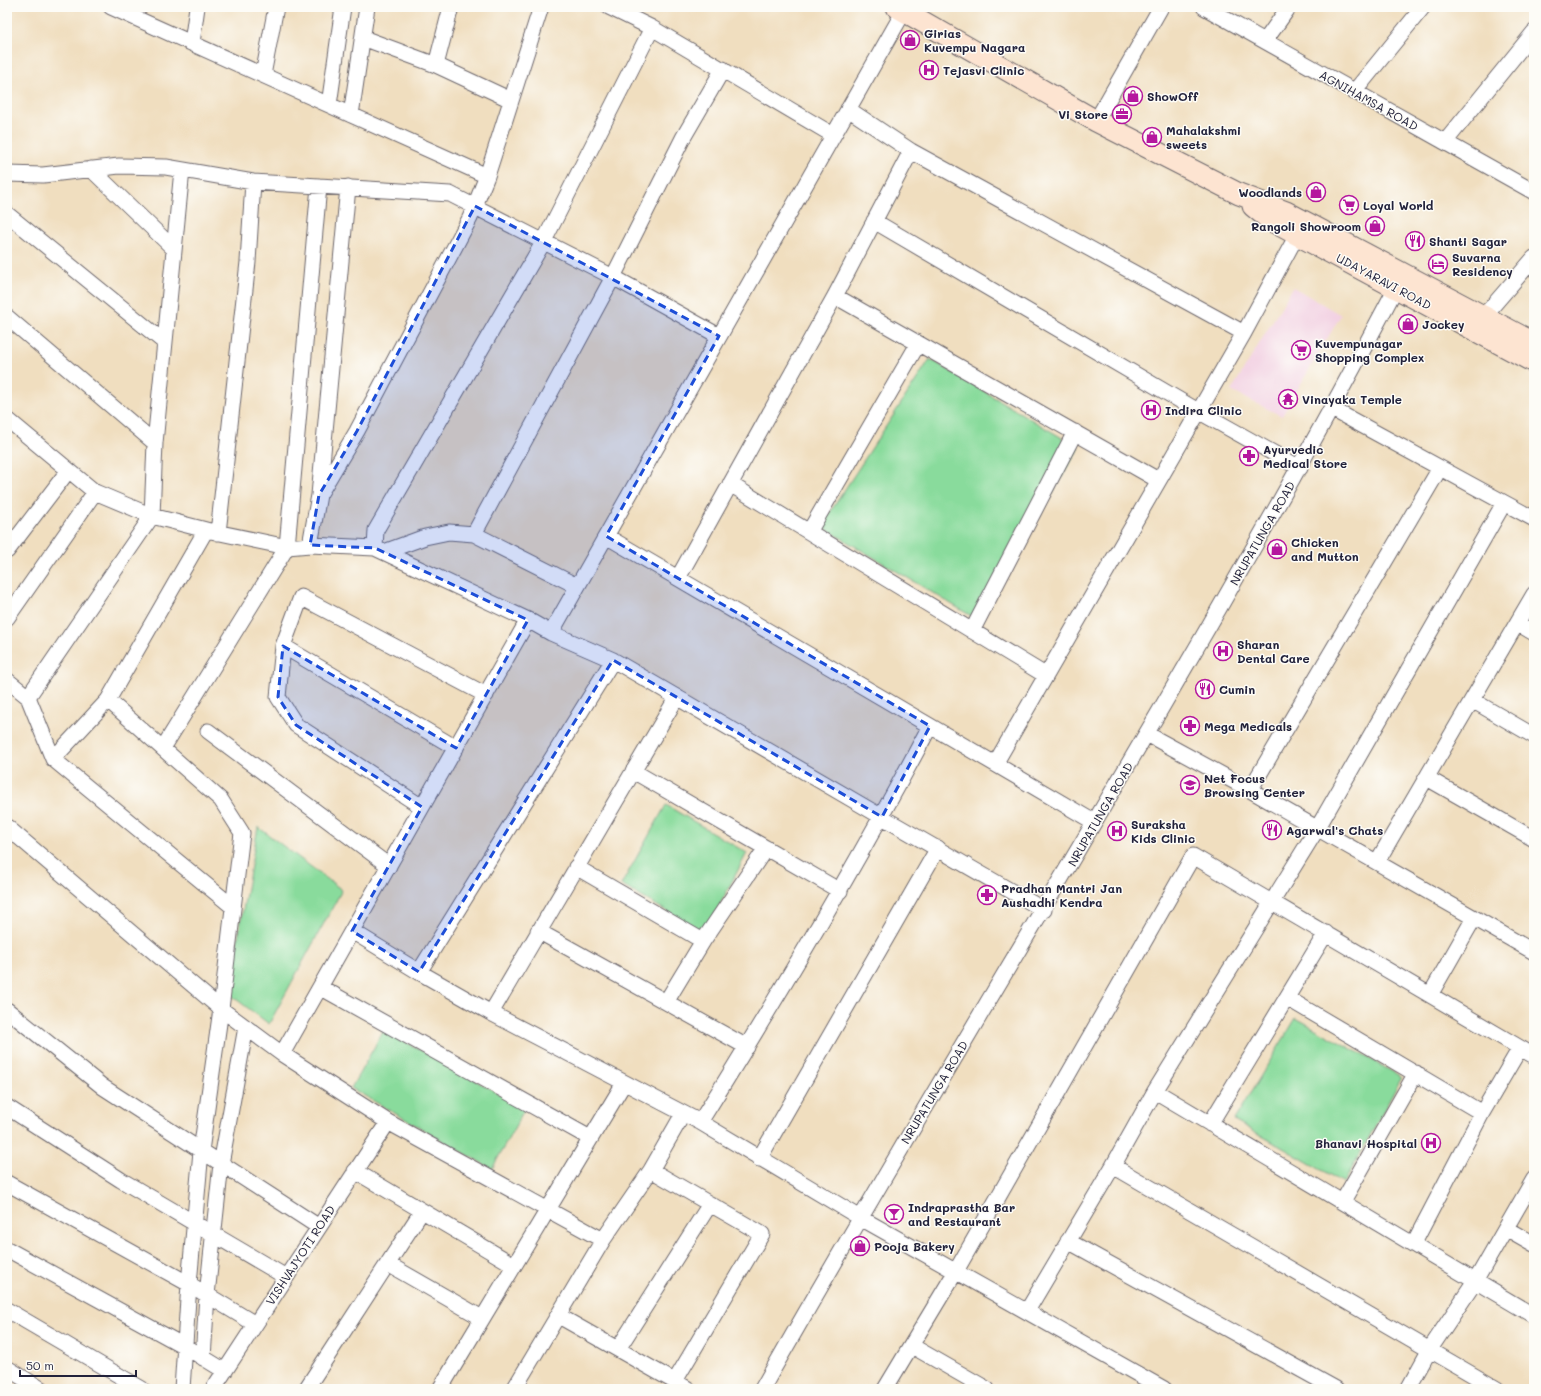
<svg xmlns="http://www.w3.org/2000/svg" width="1541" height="1396" viewBox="0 0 1541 1396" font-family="Mali,sans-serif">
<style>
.built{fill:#f2cfe2}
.green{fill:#89db9c;stroke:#567e6c}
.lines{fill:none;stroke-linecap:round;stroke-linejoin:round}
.street-casing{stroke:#6a6469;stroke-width:17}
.secondary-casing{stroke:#6a6469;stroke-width:23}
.street{stroke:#fff;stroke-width:15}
.secondary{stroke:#fde4d1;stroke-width:21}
.marked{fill:#1d4ed8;fill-opacity:0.2;stroke:#1d4ed8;stroke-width:3;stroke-dasharray:8 5;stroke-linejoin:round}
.labels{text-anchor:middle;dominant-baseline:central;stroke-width:3;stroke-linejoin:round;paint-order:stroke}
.poi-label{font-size:12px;font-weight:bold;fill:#22223b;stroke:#fdfcf7;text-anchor:start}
.street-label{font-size:12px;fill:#22223b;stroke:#fdfcf7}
</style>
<rect width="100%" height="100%" fill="#fdfcf7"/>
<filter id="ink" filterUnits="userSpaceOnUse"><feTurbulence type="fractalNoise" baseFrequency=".025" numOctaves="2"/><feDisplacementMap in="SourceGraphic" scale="8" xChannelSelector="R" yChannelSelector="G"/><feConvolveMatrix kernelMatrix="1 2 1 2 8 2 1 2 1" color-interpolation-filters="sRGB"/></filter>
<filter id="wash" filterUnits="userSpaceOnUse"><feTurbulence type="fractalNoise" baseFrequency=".012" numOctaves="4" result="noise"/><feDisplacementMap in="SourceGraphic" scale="16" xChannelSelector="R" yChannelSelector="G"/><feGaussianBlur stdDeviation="0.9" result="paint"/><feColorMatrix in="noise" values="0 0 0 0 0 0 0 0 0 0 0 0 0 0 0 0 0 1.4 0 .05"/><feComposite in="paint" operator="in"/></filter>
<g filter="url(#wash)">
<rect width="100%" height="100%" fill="#f0debf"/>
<path class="built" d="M1293 287 1341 315 1282 416 1231 391Z"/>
<path class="green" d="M930 359 1079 448 978 620 821 526Z
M666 805 747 853 705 933 621 885Z
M258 827 342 890 269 1024 228 993Z
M1296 1018 1402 1077 1344 1183 1234 1120Z
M384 1030 525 1108 492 1169 351 1088Z"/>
</g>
<g filter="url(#ink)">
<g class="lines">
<defs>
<path id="street" d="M111 7 487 176
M609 7 652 28 833 135
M1204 7 1534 192
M363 38 436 65 511 100
M1265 41 1289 7
M192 43 197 7
M436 65 451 7
M263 75 276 7
M1354 92 1423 7
M329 105 343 7
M848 109 911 151 1244 333
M351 115 367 7
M1096 121 1161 7
M1445 142 1534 32
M91 169 174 249
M7 174 43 175 119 166 166 167 253 182 450 194 613 277 719 336
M7 214 164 342
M874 221 1198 411 1300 468
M835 296 1158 480
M7 317 155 443
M1478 325 1484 316 1534 258
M1332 409 1534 519
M7 419 95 492 152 516 206 530 287 547 310 545 375 548 528 620
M730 484 1045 675
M319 495 357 431 470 218 487 176 541 7
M809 532 918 344
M218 533 248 262 253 182
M474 534 613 277 683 138 723 69
M606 536 1094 822
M310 545 319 495 348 187
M375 548 376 530 544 241 652 28
M7 551 68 471
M384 552 425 537 449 532 474 534 577 586
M678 578 835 296 911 151
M7 618 95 492
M1517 623 1534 633
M972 631 1075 432
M551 633 613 660 882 817 1044 910
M283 646 456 748
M7 680 28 697 53 759 233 907
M28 697 152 516 155 443 182 170
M108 700 221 800 242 833 221 1009 201 1151 189 1284 182 1389
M1472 700 1534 736
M208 731 389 866
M1147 734 1250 790 1534 952
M163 748 287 547 319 186
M53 759 108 700 206 530
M995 764 1244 333 1297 235
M633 771 840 891
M1427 778 1534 839
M1250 790 1440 468
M422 807 296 725 278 697 283 646 301 597 486 695
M7 827 221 1009 282 1054 388 1122 603 1240
M1377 862 1534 594
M576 867 703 941
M352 931 419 972 491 1013 700 1122 859 1217 1164 1389
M538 931 747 1047
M419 972 613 660
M320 987 590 1138
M1430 995 1474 918
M1287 998 1482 1113
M666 1002 703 941 766 848
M7 1010 103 1087 319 1227
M491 1013 677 697
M282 1054 528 620 551 633 904 11
M1155 1091 1534 1316
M7 1107 121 1180 286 1277
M700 1122C781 992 859 861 930 726
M1210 1124 1326 933
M759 1159 938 848
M1113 1166 1497 1389
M651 1170 762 1234 675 1381
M355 1171 514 1265
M7 1183 189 1284 255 1324
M1343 1201 1416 1073
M1506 1228 1534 1244
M1068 1241 1336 1389
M1414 1243 1482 1113 1520 1048
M7 1249 184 1346 225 1371
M388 1264 482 1318
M7 1310 142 1389
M1027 1311 1113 1166 1155 1091 1317 829 1504 503
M559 1316 688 1389
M912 1346 987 1389
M618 1349 710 1204
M203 1358 207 1295 221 1164 246 1027
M7 1368 41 1389
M213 1389 388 1122
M306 1389 422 1211
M440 1389 624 1083
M514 1389 603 1240 651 1170 683 1114
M762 1389C972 1018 1202 658 1400 280
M885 1389 956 1271 1193 856 1534 1056
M1408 1389 1430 1349 1476 1280 1534 1179"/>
<path id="secondary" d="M897 7 1096 121 1239 194 1286 212 1534 343
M1253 206 1270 220 1534 362"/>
</defs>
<use href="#street" class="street-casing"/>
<use href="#secondary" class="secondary-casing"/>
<use href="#street" class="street"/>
<use href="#secondary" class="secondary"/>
</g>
</g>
<path class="marked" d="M475 206 719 336 606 536 930 726 882 817 613 660 419 972 352 931 422 807 296 725 278 697 283 646 456 748 528 620 375 548 310 545 319 495 357 431Z"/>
<defs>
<symbol id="shop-ring" viewBox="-11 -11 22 22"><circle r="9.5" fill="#fdfcf7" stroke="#b5179e" stroke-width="1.5"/><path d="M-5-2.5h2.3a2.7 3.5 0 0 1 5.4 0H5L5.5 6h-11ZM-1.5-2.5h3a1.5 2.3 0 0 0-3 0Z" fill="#b5179e"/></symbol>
<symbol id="hospital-ring" viewBox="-11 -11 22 22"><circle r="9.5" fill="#fdfcf7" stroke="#b5179e" stroke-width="1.5"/><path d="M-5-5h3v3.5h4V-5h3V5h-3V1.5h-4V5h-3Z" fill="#b5179e"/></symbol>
<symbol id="office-ring" viewBox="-11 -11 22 22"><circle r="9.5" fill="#fdfcf7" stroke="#b5179e" stroke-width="1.5"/><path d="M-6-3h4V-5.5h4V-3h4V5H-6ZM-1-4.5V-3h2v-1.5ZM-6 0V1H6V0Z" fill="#b5179e"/></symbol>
<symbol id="supermarket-ring" viewBox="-11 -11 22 22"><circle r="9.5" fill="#fdfcf7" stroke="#b5179e" stroke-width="1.5"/><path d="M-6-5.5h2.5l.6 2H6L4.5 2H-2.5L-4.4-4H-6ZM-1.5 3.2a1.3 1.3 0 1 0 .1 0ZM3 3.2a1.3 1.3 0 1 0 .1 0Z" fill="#b5179e"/></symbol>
<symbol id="restaurant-ring" viewBox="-11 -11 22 22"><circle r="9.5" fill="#fdfcf7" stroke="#b5179e" stroke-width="1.5"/><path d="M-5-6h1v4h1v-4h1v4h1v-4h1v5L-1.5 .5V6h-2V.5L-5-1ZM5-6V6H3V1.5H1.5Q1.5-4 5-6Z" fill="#b5179e"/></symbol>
<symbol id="hotel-ring" viewBox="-11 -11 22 22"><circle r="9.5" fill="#fdfcf7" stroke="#b5179e" stroke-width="1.5"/><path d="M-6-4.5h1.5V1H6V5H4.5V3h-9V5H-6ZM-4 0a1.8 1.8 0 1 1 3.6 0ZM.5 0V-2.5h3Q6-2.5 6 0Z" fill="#b5179e"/></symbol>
<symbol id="temple-ring" viewBox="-11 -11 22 22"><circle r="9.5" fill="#fdfcf7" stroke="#b5179e" stroke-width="1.5"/><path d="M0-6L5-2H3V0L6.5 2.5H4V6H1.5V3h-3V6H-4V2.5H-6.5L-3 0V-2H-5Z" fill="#b5179e"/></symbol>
<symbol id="pharmacy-ring" viewBox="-11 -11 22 22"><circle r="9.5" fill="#fdfcf7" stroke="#b5179e" stroke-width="1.5"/><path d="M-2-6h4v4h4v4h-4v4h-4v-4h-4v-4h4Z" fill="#b5179e"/></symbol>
<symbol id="school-ring" viewBox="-11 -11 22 22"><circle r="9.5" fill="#fdfcf7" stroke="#b5179e" stroke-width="1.5"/><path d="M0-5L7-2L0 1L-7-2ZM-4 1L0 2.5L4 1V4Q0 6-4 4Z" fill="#b5179e"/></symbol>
<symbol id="bar-ring" viewBox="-11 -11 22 22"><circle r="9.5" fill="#fdfcf7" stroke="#b5179e" stroke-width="1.5"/><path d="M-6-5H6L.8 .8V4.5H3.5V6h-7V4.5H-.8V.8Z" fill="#b5179e"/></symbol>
</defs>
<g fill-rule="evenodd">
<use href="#shop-ring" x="899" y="29" width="22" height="22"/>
<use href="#hospital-ring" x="918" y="59" width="22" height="22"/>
<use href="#shop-ring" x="1122" y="85" width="22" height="22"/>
<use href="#office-ring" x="1111" y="103" width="22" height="22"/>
<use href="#shop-ring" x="1141" y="126" width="22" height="22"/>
<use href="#shop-ring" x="1305" y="181" width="22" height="22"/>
<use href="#supermarket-ring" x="1338" y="194" width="22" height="22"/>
<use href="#shop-ring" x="1364" y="215" width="22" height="22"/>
<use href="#restaurant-ring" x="1404" y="230" width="22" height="22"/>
<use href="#hotel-ring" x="1427" y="253" width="22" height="22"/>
<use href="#shop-ring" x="1397" y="313" width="22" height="22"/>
<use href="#supermarket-ring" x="1290" y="339" width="22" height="22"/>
<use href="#temple-ring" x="1277" y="388" width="22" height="22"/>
<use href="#hospital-ring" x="1140" y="399" width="22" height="22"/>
<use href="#pharmacy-ring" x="1238" y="445" width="22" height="22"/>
<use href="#shop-ring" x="1266" y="538" width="22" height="22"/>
<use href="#hospital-ring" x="1212" y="640" width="22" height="22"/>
<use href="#restaurant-ring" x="1194" y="678" width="22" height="22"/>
<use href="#pharmacy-ring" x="1179" y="715" width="22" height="22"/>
<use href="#school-ring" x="1179" y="774" width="22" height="22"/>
<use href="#restaurant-ring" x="1261" y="819" width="22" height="22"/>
<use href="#hospital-ring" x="1106" y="820" width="22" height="22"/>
<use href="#pharmacy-ring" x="976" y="884" width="22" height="22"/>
<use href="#hospital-ring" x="1420" y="1132" width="22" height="22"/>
<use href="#bar-ring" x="883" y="1203" width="22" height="22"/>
<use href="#shop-ring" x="849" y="1235" width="22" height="22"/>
</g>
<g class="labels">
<g class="poi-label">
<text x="924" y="33">Girias<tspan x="924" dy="14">Kuvempu Nagara</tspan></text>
<text x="943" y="70">Tejasvi Clinic</text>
<text x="1147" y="96">ShowOff</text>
<text x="1108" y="114" text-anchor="end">Vi Store</text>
<text x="1166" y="130">Mahalakshmi<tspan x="1166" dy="14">sweets</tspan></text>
<text x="1302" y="192" text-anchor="end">Woodlands</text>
<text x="1363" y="205">Loyal World</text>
<text x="1361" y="226" text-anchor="end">Rangoli Showroom</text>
<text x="1429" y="241">Shanti Sagar</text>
<text x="1452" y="257">Suvarna<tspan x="1452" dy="14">Residency</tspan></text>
<text x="1422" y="324">Jockey</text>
<text x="1315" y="343">Kuvempunagar<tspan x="1315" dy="14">Shopping Complex</tspan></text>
<text x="1302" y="399">Vinayaka Temple</text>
<text x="1165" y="410">Indira Clinic</text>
<text x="1263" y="449">Ayurvedic<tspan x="1263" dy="14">Medical Store</tspan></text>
<text x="1291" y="542">Chicken<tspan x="1291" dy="14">and Mutton</tspan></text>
<text x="1237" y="644">Sharan<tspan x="1237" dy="14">Dental Care</tspan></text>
<text x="1219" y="689">Cumin</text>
<text x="1204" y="726">Mega Medicals</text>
<text x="1204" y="778">Net Focus<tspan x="1204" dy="14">Browsing Center</tspan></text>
<text x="1131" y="824">Suraksha<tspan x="1131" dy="14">Kids Clinic</tspan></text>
<text x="1286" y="830">Agarwal's Chats</text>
<text x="1001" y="888">Pradhan Mantri Jan<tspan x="1001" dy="14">Aushadhi Kendra</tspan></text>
<text x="1417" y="1143" text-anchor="end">Bhanavi Hospital</text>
<text x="908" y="1207">Indraprastha Bar<tspan x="908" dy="14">and Restaurant</tspan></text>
<text x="874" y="1246">Pooja Bakery</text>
</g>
<g class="street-label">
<text transform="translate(1369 100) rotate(29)">AGNIHAMSA ROAD</text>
<text transform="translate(1384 281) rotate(28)">UDAYARAVI ROAD</text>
<text transform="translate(1262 533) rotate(-60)">NRUPATUNGA ROAD</text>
<text transform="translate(1100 814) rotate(-60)">NRUPATUNGA ROAD</text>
<text transform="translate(934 1092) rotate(-59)">NRUPATUNGA ROAD</text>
<text transform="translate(300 1255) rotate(-57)">VISHVAJYOTI ROAD</text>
</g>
</g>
<rect width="1541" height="1396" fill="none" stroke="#fdfcf7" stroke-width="24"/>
<path d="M20 1370v6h116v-6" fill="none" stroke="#22223b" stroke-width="2"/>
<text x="26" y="1370" font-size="12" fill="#22223b" stroke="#fdfcf7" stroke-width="3" paint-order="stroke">50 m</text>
</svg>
